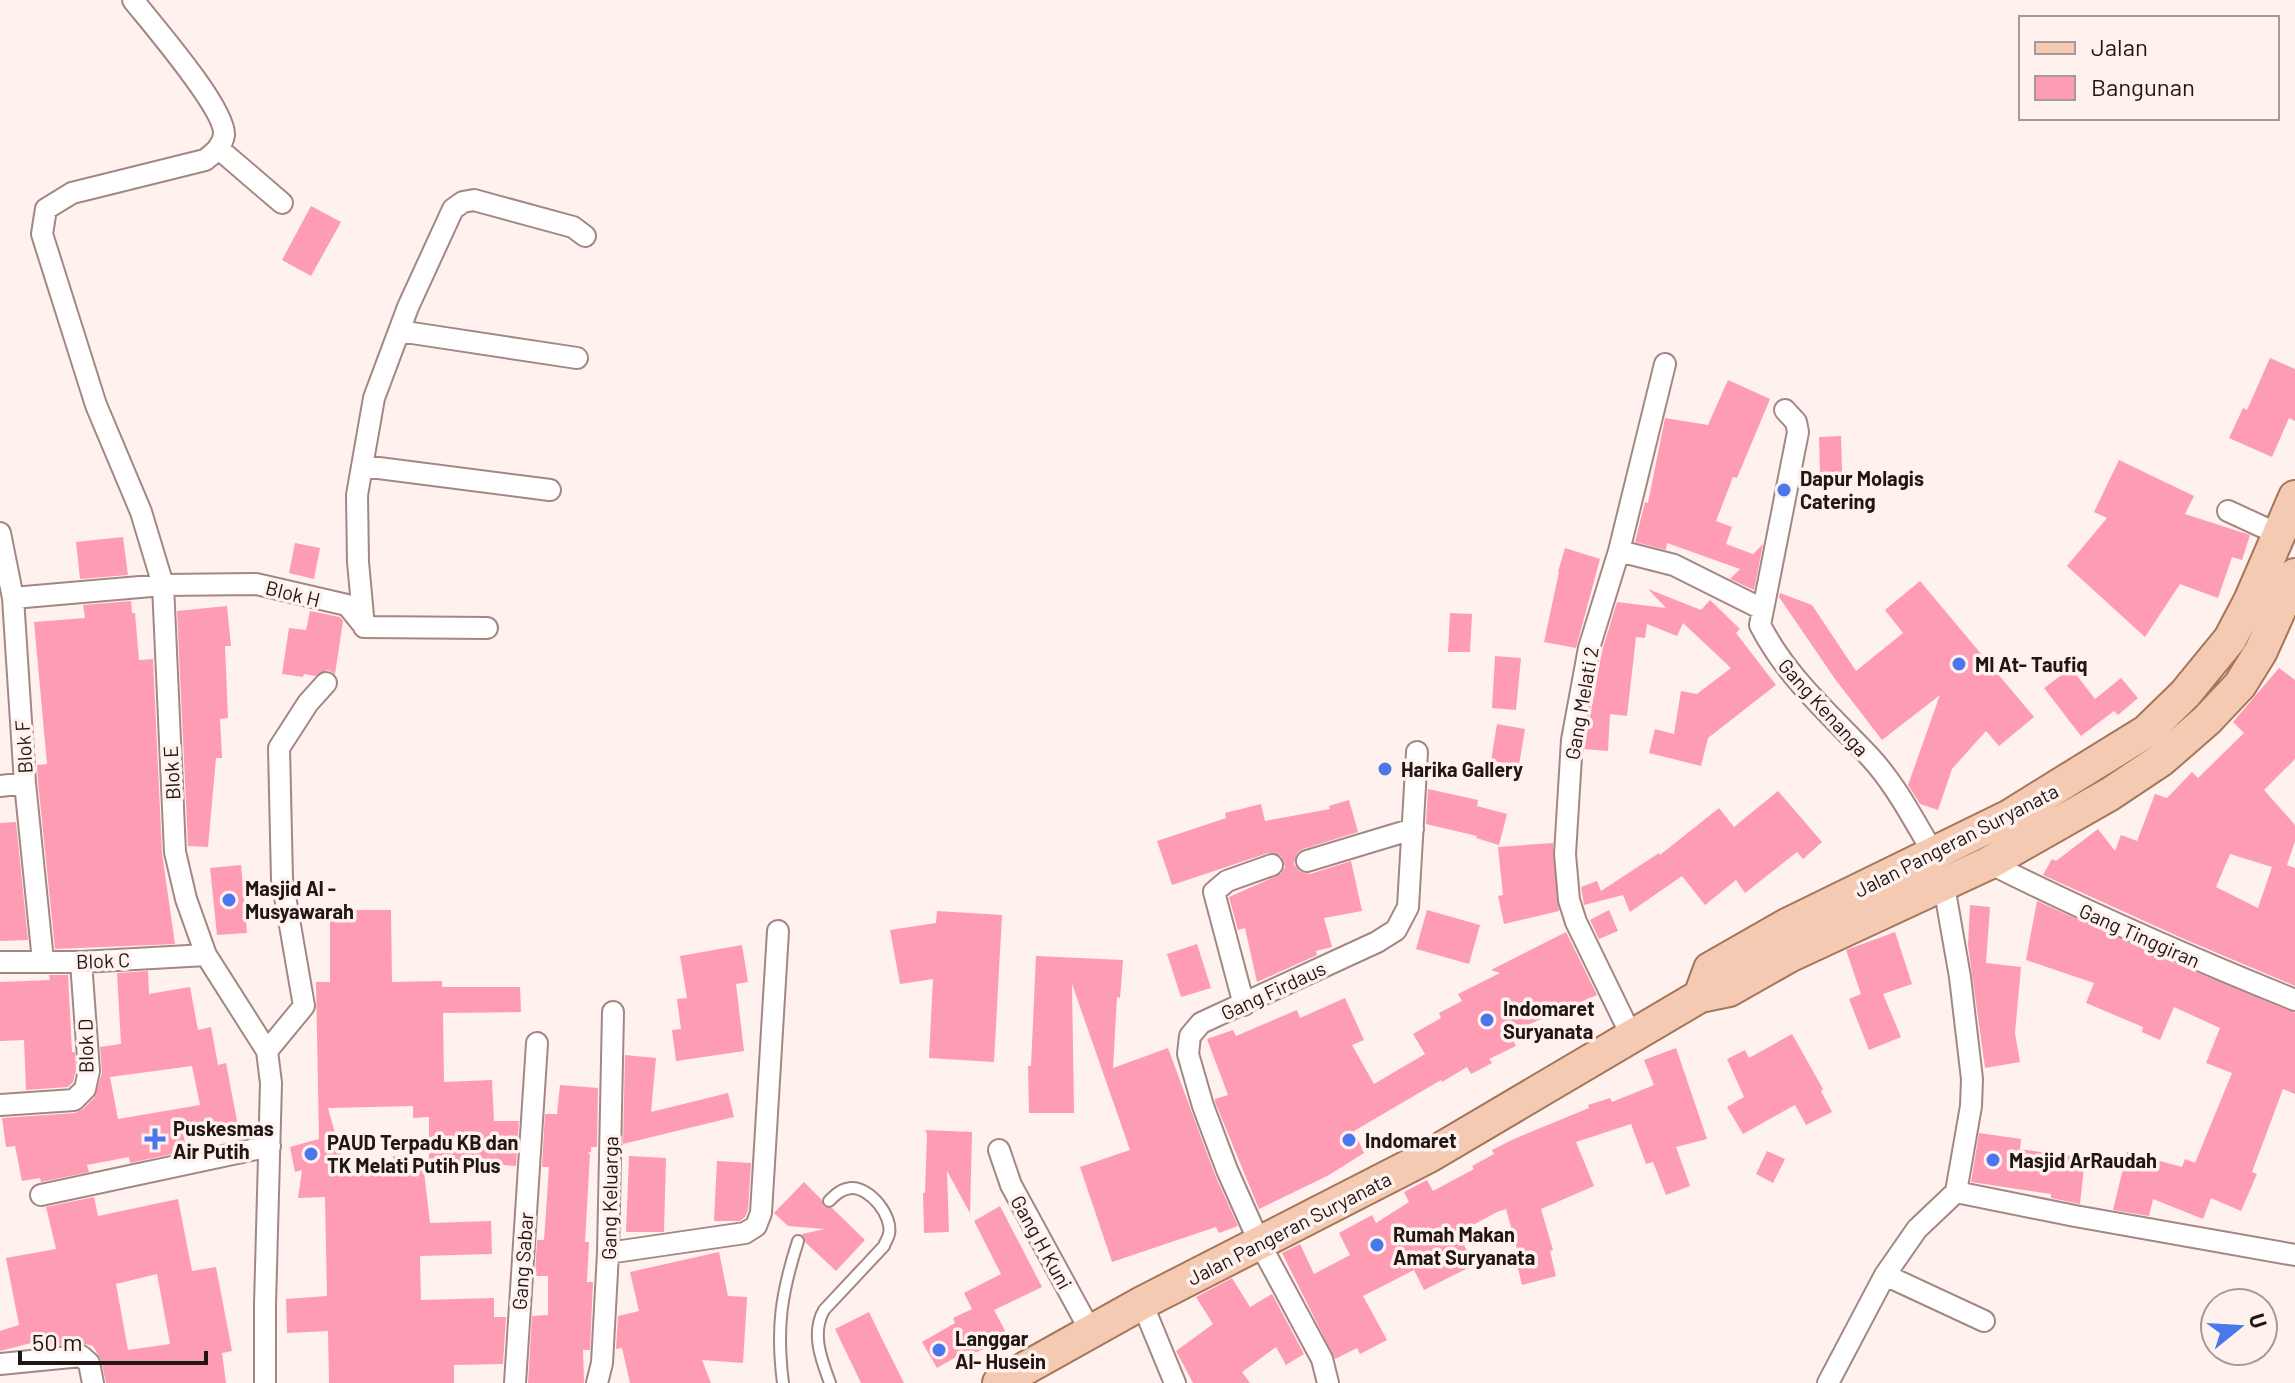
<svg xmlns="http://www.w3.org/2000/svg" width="2295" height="1383" viewBox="0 0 2295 1383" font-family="Barlow,sans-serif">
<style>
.building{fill:#fe9cb4;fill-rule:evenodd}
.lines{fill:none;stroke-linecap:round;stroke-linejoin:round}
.lane-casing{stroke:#a48782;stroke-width:14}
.street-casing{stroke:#a48782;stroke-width:24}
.primary-casing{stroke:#a57659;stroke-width:36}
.lane{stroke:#fff;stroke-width:10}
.street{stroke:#fff;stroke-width:20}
.primary{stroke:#f4cbb2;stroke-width:32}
.poi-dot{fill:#4a77e9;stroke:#fef1ee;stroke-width:3}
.labels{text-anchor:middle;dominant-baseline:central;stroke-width:7;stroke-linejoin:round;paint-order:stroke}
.poi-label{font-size:20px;font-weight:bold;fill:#211614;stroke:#fef1ee;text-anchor:start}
.street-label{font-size:20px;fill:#211614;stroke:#fef1ee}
</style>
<rect width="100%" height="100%" fill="#fef1ee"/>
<path class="building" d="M311 206 341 222 311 276 282 260Z
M2270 358 2295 369V421L2289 418 2272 457 2229 438 2243 408 2247 410Z
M1728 380 1770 399 1737 478 1733 477 1716 521 1732 527 1726 544 1753 554 1763 544 1754 590 1730 579 1740 569 1667 543 1666 550 1635 542 1645 502 1648 503 1665 418 1708 425Z
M1841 436 1842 472H1820L1819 437Z
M2119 460 2194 496 2185 514 2250 535 2242 560 2232 557 2218 598 2180 584 2145 637 2067 566 2107 518 2094 512Z
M123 537 128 575 80 579 76 542Z
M295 543 320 548 314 579 289 573Z
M1565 548 1600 559 1576 648 1544 642 1559 572H1558Z
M1920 581 2034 717 1999 746 1986 731 1952 769 1938 810 1920 804 1908 785 1940 695 1882 740 1835 679 1779 597 1780 593 1812 605 1856 671 1903 633 1885 610Z
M1648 589 1701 610 1710 600 1740 629 1736 633 1776 685 1708 738 1701 766 1649 753 1655 729 1674 734 1681 691 1697 694 1731 668 1683 623 1677 636 1647 624 1645 638 1636 637 1627 716 1610 714 1608 751 1584 749 1602 651 1617 602 1666 608Z
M131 601 132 613H135L139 660 153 659 162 853 175 944 55 949 38 782 37 765 47 764 34 622 85 618 83 605Z
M227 606 231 646H225L228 718 220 719 222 758H216L208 847 188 846 177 611Z
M310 611 340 617 343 621 335 674 328 670 315 676 304 674 303 677 282 674 289 628 306 630Z
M1450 613 1472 614 1470 652H1448Z
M1495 656 1521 658 1516 710 1492 708Z
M2071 668 2095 699 2121 678 2138 698 2118 715 2114 711 2081 736 2044 688Z
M2279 668 2295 680V759L2264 790 2295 825V841L2287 865 2295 868V986L2184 939 2043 875 2052 859 2056 861 2098 829 2115 851 2121 835 2137 841 2155 794 2167 798 2192 772 2198 778 2244 733 2233 722ZM2230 854 2272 867 2258 908 2216 887Z
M1497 724 1525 729 1519 765 1491 761Z
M1428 789 1478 800 1477 806 1507 814 1499 845 1476 838 1477 836 1426 824Z
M1778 791 1822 842 1803 859 1797 852 1745 893 1736 880 1705 905 1682 876 1630 912 1623 895 1584 905 1581 887 1597 881 1601 891 1659 853 1660 855 1719 808 1734 827Z
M1349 800 1358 832 1303 849 1297 853 1294 864 1299 871 1310 874 1351 861 1362 911 1324 918 1332 947 1316 951 1317 955 1257 982 1245 928 1238 930 1229 897 1281 874 1285 867 1281 856 1268 853 1172 885 1157 841 1226 818 1225 813 1261 804 1265 821 1330 809 1329 806Z
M16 822 28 940 0 941V823Z
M1553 843 1559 911 1504 924 1498 896 1503 895 1498 847Z
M241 865 247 933 217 935 210 868Z
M2037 901 2174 963 2295 1013V1094L2283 1089 2252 1172 2257 1174 2241 1211 2211 1198 2203 1219 2153 1199 2149 1216 2113 1210 2127 1152 2182 1167 2185 1159 2195 1163 2232 1073 2206 1063 2220 1028 2174 1007 2160 1040 2142 1032 2143 1027 2086 1003 2094 983 2026 960Z
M1970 905 1990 907 1986 963 2021 967 2015 1033 2020 1062 1985 1068 1968 945Z
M330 910H391L392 982 442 981V987H520L521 1012 443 1013 444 1082 492 1080 494 1121H519L516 1166 503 1165V1171L429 1170V1117L413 1118V1106L328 1108 346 1173 394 1171 393 1156 422 1155 430 1223 491 1221 492 1254 420 1256 421 1300 494 1298V1317H506L503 1364 454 1365V1383H329L328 1331 287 1333 286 1299 327 1296 325 1197 298 1198 302 1170 295 1172 290 1147 319 1139 316 982H330Z
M1427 910 1480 925 1469 964 1416 949Z
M1609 910 1618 931 1599 939 1590 920Z
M937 911 1002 915 994 1062 929 1058 933 979 900 984 890 930 936 923Z
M1566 932 1597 995 1509 1033 1516 1046 1489 1059 1492 1063 1471 1074 1467 1067 1442 1082 1441 1080 1354 1131 1364 1153 1329 1175 1259 1209 1215 1102V1099L1228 1095 1207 1039 1233 1030 1236 1036 1297 1010 1300 1018 1345 998 1364 1040 1352 1045 1374 1084 1425 1054 1413 1034 1441 1018 1439 1013 1462 1001 1458 994 1500 973 1491 970Z
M1895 932 1912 984 1883 994 1901 1037 1869 1050 1849 999 1861 994 1846 950Z
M1197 944 1211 988 1181 997 1167 954Z
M742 945 748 982 736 984 744 1051 676 1061 672 1030 681 1029 677 999 687 998 680 956Z
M1036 956 1123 960 1120 998 1117 997 1113 1068 1168 1048 1215 1175 1238 1226 1219 1233 1216 1227 1112 1262 1080 1167 1130 1150 1072 984 1074 1113H1029L1028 1066H1031Z
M148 971 149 994 190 987 198 1030 211 1027 218 1065 226 1063 238 1126 184 1137 186 1151 130 1163 129 1157 87 1165 89 1172 41 1182 40 1178 22 1181 15 1146 6 1147 2 1118 75 1113 83 1109 94 1098 102 1073 100 1047 121 1044 117 973ZM192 1066 200 1105 118 1119 110 1077Z
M49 975H68L72 1052H75L76 1070 73 1082 68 1087 26 1090 24 1040 0 1041V982L50 980Z
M1792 1034 1823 1089 1821 1091 1832 1112 1806 1125 1795 1105 1743 1134 1727 1107 1744 1097 1727 1059 1745 1050 1749 1058Z
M1676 1048 1707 1139 1676 1147 1690 1186 1666 1195 1653 1162 1646 1164 1631 1124 1576 1142 1594 1186 1541 1209 1553 1250 1550 1251 1556 1276 1522 1285 1517 1264 1521 1263 1506 1209 1497 1212 1458 1233 1474 1265 1424 1290 1414 1270 1363 1296 1387 1340 1360 1354 1357 1348 1335 1359 1282 1253 1300 1244 1314 1274 1350 1255 1339 1233 1372 1215 1376 1223 1409 1202 1404 1192 1427 1180 1433 1191 1474 1169 1472 1166 1494 1154 1492 1150 1514 1139 1589 1108 1588 1105 1610 1098 1612 1102 1654 1085 1644 1060Z
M625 1055 656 1058 651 1112 728 1093 734 1117 623 1144Z
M560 1085 598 1088 597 1147H591V1152L587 1153 590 1154 585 1242H589L587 1282H593L590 1350H583L584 1383H528L532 1316 548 1315V1276H535L537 1240H544L549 1167H542L545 1114H557Z
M925 1130 972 1132 970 1213 947 1171 949 1232 924 1233 923 1193H925L927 1134Z
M1979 1133 2021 1139 2020 1149 2085 1158 2080 1204 2051 1198V1194L1971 1182Z
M1767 1151 1785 1159 1773 1183 1756 1174Z
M629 1156 666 1158 664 1232H626Z
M717 1161 751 1163 748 1210 745 1217 740 1221H714Z
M804 1182 821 1199 824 1207 832 1208 865 1240 836 1271 806 1243 802 1234 825 1229 788 1226 774 1213Z
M94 1197 98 1216 178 1199 192 1271 216 1267 232 1351 222 1353 226 1383H106L101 1360 93 1346 84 1344 40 1347 39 1341 0 1351V1331L19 1325 6 1258 56 1249 46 1207ZM157 1274 170 1344 128 1350 116 1284Z
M1000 1206 1042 1287 994 1310 1009 1338 970 1355 968 1350 937 1368 922 1342 955 1323 953 1318 972 1309 964 1293 1001 1274 974 1221Z
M719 1252 728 1296 747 1297 743 1363 702 1360 711 1383H630L622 1348 616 1349 618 1316 639 1311 630 1272Z
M1232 1278 1250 1307 1272 1294 1304 1354 1286 1365 1276 1347 1242 1372 1250 1383H1193L1176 1351 1213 1324 1196 1297Z
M869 1312 881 1337 904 1383H861L835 1329Z"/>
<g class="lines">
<defs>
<path id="lane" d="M829 1201C835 1195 841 1189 851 1188 870 1187 893 1216 889 1234 888 1239 885 1242 884 1246L824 1310C811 1333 821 1359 830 1383
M783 1383C776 1328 781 1294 798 1241"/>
<path id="street" d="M133 0C152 24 226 109 224 135 222 147 214 153 205 160L72 193 46 209 42 234 96 405 141 512 163 585 175 852 186 899 206 955 267 1051 271 1083 265 1305V1383
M219 149 282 203
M399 331 577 358
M1785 410 1796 422 1798 432 1760 625C1787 678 1830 714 1870 757 1896 785 1914 821 1934 854
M363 466 550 490
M2228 511 2278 534
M0 533 13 598 25 783 43 961
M1619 551 1674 565 1762 609
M13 598 163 585 256 584 347 605 364 626
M364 627 358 562 357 495 374 398 408 307 453 209 463 202 474 200 573 227 585 236
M364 627 487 628
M0 786 25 783
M1307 861 1413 829
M1989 863C2089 913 2191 958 2295 1000
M0 962H81L206 955
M1244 1005 1214 892 1227 881 1272 865
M1632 1037 1576 922 1569 900 1565 854 1572 740 1589 648 1619 551 1665 364
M267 1051 304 1006 282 879 279 748 308 703 326 683
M0 1105 74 1100 85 1089 89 1071 81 962
M999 1150 1011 1185 1091 1332
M1956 1192 2075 1216 2295 1255
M41 1195 270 1146
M608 1253 745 1233 756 1226 761 1213 778 931
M1885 1275 1984 1321
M1142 1303 1175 1383
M0 1364 81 1356 89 1363 93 1383
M515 1383 537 1043
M597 1383 602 1363 608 1253 613 1012
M1328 1383 1322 1359 1260 1244 1227 1170 1203 1106 1188 1054 1190 1036 1201 1023 1377 942 1396 930 1408 907 1417 752
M1828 1383 1885 1275 1917 1229 1956 1192 1971 1106 1972 1079 1960 977 1944 886"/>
<path id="primary" d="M1700 996 1710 969 1787 925 2008 817 2147 731 2185 694 2230 639 2250 601 2295 497
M999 1383 1142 1303 1429 1156 1700 996 1729 990 1789 956 1989 863 2110 794 2161 760 2207 720 2240 685 2261 651 2295 575"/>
</defs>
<use href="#lane" class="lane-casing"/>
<use href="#street" class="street-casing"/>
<use href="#primary" class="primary-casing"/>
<use href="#lane" class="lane"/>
<use href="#street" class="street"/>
<use href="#primary" class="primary"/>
</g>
<g class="poi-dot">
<circle cx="1784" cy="490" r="8"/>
<circle cx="1959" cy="664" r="8"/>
<circle cx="1385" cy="769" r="8"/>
<circle cx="229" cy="900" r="8"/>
<circle cx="1487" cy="1020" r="8"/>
<path d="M151 1127h8v8h8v8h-8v8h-8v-8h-8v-8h8z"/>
<circle cx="1349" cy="1140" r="8"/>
<circle cx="311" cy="1154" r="8"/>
<circle cx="1993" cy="1160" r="8"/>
<circle cx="1377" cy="1245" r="8"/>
<circle cx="939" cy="1350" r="8"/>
</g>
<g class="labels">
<g class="poi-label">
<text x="1800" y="478">Dapur Molagis<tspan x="1800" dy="23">Catering</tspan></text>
<text x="1975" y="664">MI At- Taufiq</text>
<text x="1401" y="769">Harika Gallery</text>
<text x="245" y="888">Masjid Al -<tspan x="245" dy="23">Musyawarah</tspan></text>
<text x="1503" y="1008">Indomaret<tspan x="1503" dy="23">Suryanata</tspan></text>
<text x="173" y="1128">Puskesmas<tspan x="173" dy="23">Air Putih</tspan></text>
<text x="1365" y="1140">Indomaret</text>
<text x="327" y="1142">PAUD Terpadu KB dan<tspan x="327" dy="23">TK Melati Putih Plus</tspan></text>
<text x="2009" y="1160">Masjid ArRaudah</text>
<text x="1393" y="1234">Rumah Makan<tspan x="1393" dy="23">Amat Suryanata</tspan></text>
<text x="955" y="1338">Langgar<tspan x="955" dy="23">Al- Husein</tspan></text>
</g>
<g class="street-label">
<text transform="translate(293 593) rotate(14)">Blok H</text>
<text transform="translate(1581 703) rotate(-80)">Gang Melati 2</text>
<text transform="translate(1824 707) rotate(48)">Gang Kenanga</text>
<text transform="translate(23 747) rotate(-94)">Blok F</text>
<text transform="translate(171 773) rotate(-93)">Blok E</text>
<text transform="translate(1956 840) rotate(-27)">Jalan Pangeran Suryanata</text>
<text transform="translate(2140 935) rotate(24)">Gang Tinggiran</text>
<text transform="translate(103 960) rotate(-2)">Blok C</text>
<text transform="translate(1273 990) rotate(-25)">Gang Firdaus</text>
<text transform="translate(85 1046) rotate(-91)">Blok D</text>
<text transform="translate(609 1198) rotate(-89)">Gang Keluarga</text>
<text transform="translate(1289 1228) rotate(-27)">Jalan Pangeran Suryanata</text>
<text transform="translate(1042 1242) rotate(61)">Gang H Kuni</text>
<text transform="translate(522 1261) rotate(-86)">Gang Sabar</text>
</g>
</g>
<rect x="2019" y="16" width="260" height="104" fill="#fef1ee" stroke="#a69997" stroke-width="2"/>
<rect x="2035" y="42" width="40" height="12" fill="#f4cbb2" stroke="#a69997" stroke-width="2"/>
<text x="2091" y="56" font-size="24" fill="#211614">Jalan</text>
<rect x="2035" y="76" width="40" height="24" fill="#fe9cb4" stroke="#a69997" stroke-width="2"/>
<text x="2091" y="96" font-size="24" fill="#211614">Bangunan</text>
<g transform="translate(2239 1327) rotate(72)"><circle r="38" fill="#fef1ee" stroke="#a69997" stroke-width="2"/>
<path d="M0-6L14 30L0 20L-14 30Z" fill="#4a77e9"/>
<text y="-12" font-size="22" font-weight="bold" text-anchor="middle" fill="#211614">U</text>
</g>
<path d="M20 1351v12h186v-12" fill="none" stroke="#211614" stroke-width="4"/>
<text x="32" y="1351" font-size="24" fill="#211614" stroke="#fef1ee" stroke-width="6" paint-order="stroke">50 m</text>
</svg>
